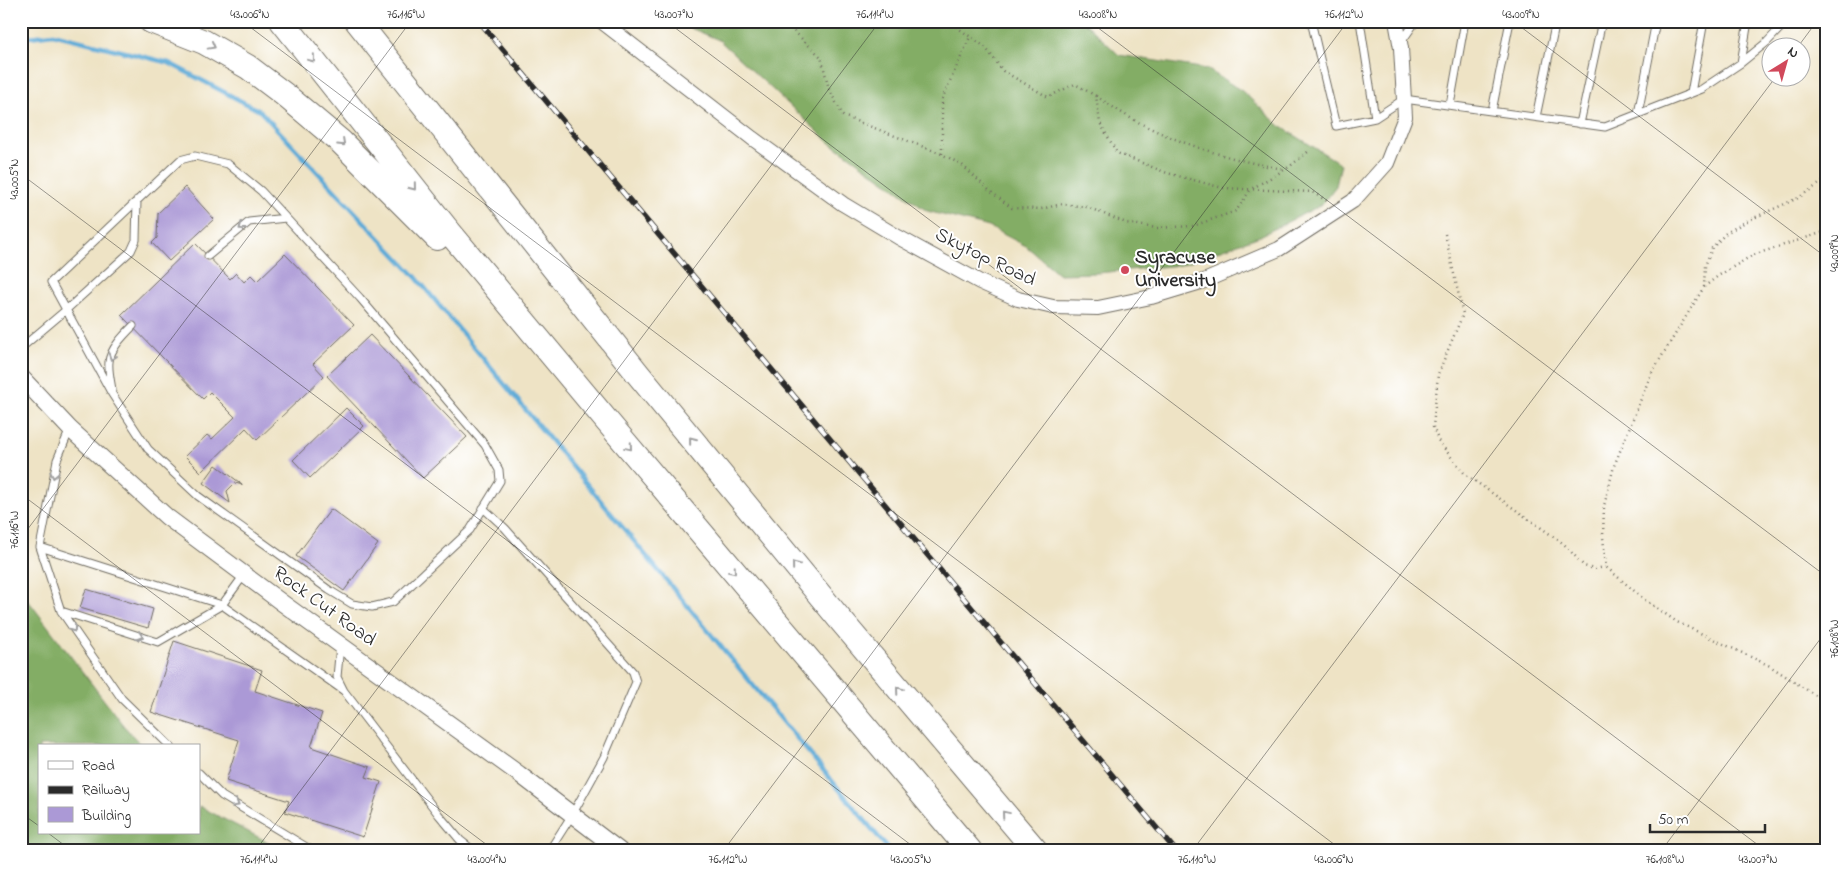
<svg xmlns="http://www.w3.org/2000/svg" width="1848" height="872" viewBox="0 0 1848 872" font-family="'Indie Flower',sans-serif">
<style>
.forest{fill:#83ad65;stroke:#576c48}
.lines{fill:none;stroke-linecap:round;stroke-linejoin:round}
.stream{stroke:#5eabd7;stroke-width:4.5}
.building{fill:#ab99d6}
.service-casing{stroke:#6f6b61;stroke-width:9}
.minor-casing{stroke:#6f6b61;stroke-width:16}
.tertiary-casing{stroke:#6f6b61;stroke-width:18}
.motorway-casing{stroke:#6f6b61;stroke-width:26}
.path{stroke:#6f6b61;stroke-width:2.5;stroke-dasharray:1 4;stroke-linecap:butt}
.service{stroke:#fff;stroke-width:7}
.minor{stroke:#fff;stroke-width:14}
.tertiary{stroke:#fff;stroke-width:16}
.motorway{stroke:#fff;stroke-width:24}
.rail-casing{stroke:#2b2b2b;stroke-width:5.5}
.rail{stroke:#fff;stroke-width:4;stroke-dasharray:11;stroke-linecap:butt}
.oneway{stroke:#a0a0a0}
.ticks{fill:none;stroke:#2b2b2b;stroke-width:1;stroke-opacity:0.45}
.poi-dot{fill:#d1495b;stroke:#fff;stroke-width:2}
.labels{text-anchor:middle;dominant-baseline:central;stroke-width:4;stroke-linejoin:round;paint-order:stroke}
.street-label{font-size:20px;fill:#2b2b2b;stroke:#fff}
.poi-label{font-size:20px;font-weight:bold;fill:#2b2b2b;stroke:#fff;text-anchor:start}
.neatline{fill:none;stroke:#2b2b2b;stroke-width:2}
.ticks-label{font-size:12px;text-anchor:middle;fill:#2b2b2b}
</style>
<rect width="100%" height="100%" fill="#fff"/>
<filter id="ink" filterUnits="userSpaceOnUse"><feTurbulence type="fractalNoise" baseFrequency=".02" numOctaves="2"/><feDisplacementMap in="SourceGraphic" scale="10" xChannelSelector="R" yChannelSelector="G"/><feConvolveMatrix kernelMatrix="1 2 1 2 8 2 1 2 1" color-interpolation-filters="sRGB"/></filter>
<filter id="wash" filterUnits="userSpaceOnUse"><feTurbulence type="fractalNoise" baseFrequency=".0096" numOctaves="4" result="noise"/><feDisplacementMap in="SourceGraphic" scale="20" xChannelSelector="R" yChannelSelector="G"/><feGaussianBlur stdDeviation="1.12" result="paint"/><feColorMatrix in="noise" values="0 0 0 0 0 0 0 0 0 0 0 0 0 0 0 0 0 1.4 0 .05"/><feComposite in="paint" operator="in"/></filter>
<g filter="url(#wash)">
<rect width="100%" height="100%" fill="#eee3c5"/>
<path class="forest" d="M674 21H1083L1119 55 1207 69 1242 91 1280 126 1341 164 1336 186 1321 205 1260 236 1180 265 1098 273 1059 274 1026 246 989 227 927 211 828 141 719 40Z
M21 591 123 725 142 746H39V833H199V806L285 851H21Z"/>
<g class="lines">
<path class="stream" d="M21 38 53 34 169 63 260 111 415 276 890 851"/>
</g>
<g id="blocks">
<path class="building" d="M185 187 214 219 169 261 152 243 157 238 158 213Z
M195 243 230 279 236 273 244 282 251 275 257 281 285 254 354 325 313 364 324 376 257 440 246 428 201 472 185 456 207 435 212 439 235 417 210 392 203 399 121 315Z
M370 335 467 437 423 478 327 376Z
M346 408 364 426 310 478 293 460Z
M216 465 243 485 235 483 227 491 230 503 203 483Z
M331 509 378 544 344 591 296 556Z
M86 589 153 609 148 628 80 608Z
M174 641 262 670 255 691 322 713 311 747 370 767 366 777 381 782 363 837 285 812 289 801 226 781 239 740 151 712Z"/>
</g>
</g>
<g filter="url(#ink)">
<use href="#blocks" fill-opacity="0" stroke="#6f6b61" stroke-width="1"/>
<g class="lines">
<defs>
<path id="service" d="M1311 21 1336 126 1375 118 1404 99 1605 127 1702 89 1741 63 1767 42 1787 21
M1360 21 1375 118
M1400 44 1416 21
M1741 63 1748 21
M1691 93 1704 21
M1450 105 1465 21
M1492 111 1510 21
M1638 114 1656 21
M1536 117 1556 21
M1580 124 1602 21
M195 156 228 164 261 191 360 298 485 445 499 470 500 481 470 530 393 602 372 607 352 604 329 590 198 496 148 449 112 394 51 282 180 160Z
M208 256 249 222 286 218
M21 348 66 310 131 251 136 240 137 200
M112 390C111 382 108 371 109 362 110 349 124 335 133 326
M70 429 57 460 40 547 61 611 122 699 170 746
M483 508 505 528 633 672 636 682 604 757 572 815 549 851
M40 547 222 605 344 691
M61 611 158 642 222 605 244 575
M340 645 337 677 344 691 439 815 460 840 474 851
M199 773 222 796 313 851"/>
<path id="minor" d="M601 21 752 138 843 204 898 237 980 282 1018 299 1053 307 1098 308 1151 297 1204 281 1279 249 1353 201 1387 163 1405 117 1401 48 1396 21"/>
<path id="tertiary" d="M21 377 70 429 167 517 281 602 519 774 620 851"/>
<path id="motorway" d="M151 21 204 42 248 67 285 95 341 142 437 238
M282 21 446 228 606 420 970 851
M357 21 638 374 838 617 1036 851"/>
</defs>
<use href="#service" class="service-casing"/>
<use href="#minor" class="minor-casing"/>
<use href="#tertiary" class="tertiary-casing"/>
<use href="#motorway" class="motorway-casing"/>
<path class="path" d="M783 21 821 57 829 89 843 116 942 154 962 165 991 192 1012 208 1041 209 1062 204 1087 207 1126 223 1156 228 1193 226 1236 211 1251 189 1289 167 1309 151
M948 21 985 47 1003 71 1048 97 1075 84 1096 96 1100 123 1117 153 1167 173 1223 188 1312 192 1327 201
M1096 96C1110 105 1124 115 1138 122 1179 144 1239 162 1284 169
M942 154V99L970 37
M1827 179 1798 198 1747 221 1726 233 1712 248 1705 266 1704 287 1651 374 1614 466 1604 506 1603 537 1606 567 1645 600 1677 622 1770 666 1827 703
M1445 234 1463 314 1438 374 1433 427 1439 442 1465 474 1564 544 1584 566 1594 569 1605 567
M1704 287 1718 276 1753 255 1827 231"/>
<use href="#service" class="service"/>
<use href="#minor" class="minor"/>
<use href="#tertiary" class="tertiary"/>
<use href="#motorway" class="motorway"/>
<defs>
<path id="rail" d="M479 21 1176 851"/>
</defs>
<use href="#rail" class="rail-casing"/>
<use href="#rail" class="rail"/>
</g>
<defs><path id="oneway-chevron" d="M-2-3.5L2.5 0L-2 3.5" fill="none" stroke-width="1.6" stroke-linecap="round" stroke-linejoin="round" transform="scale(1.25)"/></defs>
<g class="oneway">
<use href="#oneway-chevron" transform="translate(212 46) rotate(29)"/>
<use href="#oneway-chevron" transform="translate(312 59) rotate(51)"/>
<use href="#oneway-chevron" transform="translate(342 143) rotate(43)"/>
<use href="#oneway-chevron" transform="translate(413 187) rotate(51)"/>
<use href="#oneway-chevron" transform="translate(242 227) rotate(144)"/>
<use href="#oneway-chevron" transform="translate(112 357) rotate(109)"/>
<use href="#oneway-chevron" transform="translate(692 440) rotate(-129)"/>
<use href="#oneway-chevron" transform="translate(629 447) rotate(50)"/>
<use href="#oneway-chevron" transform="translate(54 475) rotate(101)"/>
<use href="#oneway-chevron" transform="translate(795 565) rotate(-129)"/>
<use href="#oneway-chevron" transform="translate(733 571) rotate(50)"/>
<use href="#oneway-chevron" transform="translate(73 629) rotate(55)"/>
<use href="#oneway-chevron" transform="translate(140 636) rotate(18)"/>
<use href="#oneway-chevron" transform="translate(899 690) rotate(-130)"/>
<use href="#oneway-chevron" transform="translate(236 804) rotate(31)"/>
<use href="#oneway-chevron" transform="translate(1005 814) rotate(-130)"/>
</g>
</g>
<path class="ticks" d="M242 21 1343 851M666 21 1766 851M1089 21 1827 577M1513 21 1827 258M1797 48 1817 21M21 174 919 851M21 494 495 851M21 538 411 21M21 813 39 826M48 833 72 851M255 851 880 21M723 851 1348 21M1192 851 1775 78M1661 851 1827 630"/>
<circle class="poi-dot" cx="1125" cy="270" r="5"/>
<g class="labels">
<g class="street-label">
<text transform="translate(985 258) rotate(26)">Skytop Road</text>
<text transform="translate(324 607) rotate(36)">Rock Cut Road</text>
</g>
<g class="poi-label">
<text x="1135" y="258">Syracuse<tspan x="1135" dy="23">University</tspan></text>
</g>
</g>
<rect width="1848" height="872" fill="none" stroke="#fff" stroke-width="55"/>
<rect x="38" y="744" width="162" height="90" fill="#ffffff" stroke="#aaaaaa"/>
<rect x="48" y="761" width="25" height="8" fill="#ffffff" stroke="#aaaaaa"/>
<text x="82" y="770" font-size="15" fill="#2b2b2b">Road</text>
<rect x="48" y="786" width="25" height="8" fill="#2b2b2b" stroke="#aaaaaa"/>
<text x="82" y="794" font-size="15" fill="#2b2b2b">Railway</text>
<rect x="48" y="807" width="25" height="15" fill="#ab99d6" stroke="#aaaaaa"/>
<text x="82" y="820" font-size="15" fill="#2b2b2b">Building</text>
<g transform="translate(1786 62) rotate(37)"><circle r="24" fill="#ffffff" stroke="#aaaaaa"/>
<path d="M0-4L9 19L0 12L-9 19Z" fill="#d1495b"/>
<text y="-8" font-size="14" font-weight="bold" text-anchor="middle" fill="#2b2b2b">N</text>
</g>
<path d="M1650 824v8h115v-8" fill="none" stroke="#2b2b2b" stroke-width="2.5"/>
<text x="1658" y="824" font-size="15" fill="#2b2b2b" stroke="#ffffff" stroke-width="4" paint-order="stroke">50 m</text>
<rect x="28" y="28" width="1792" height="816" class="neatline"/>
<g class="ticks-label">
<text x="250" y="18">43.006°N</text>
<text x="406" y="18">76.116°W</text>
<text x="674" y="18">43.007°N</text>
<text x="875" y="18">76.114°W</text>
<text x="1098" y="18">43.008°N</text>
<text x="1344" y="18">76.112°W</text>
<text x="1521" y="18">43.009°N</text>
<text transform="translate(14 179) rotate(-90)" y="4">43.005°N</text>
<text transform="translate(1834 253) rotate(-90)" y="4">43.009°N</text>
<text transform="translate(14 530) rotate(-90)" y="4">76.116°W</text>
<text transform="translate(1834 639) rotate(-90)" y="4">76.108°W</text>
<text x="259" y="863">76.114°W</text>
<text x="487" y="863">43.004°N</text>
<text x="728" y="863">76.112°W</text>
<text x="911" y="863">43.005°N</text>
<text x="1197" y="863">76.110°W</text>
<text x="1334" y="863">43.006°N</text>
<text x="1665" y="863">76.108°W</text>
<text x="1758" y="863">43.007°N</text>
</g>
</svg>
